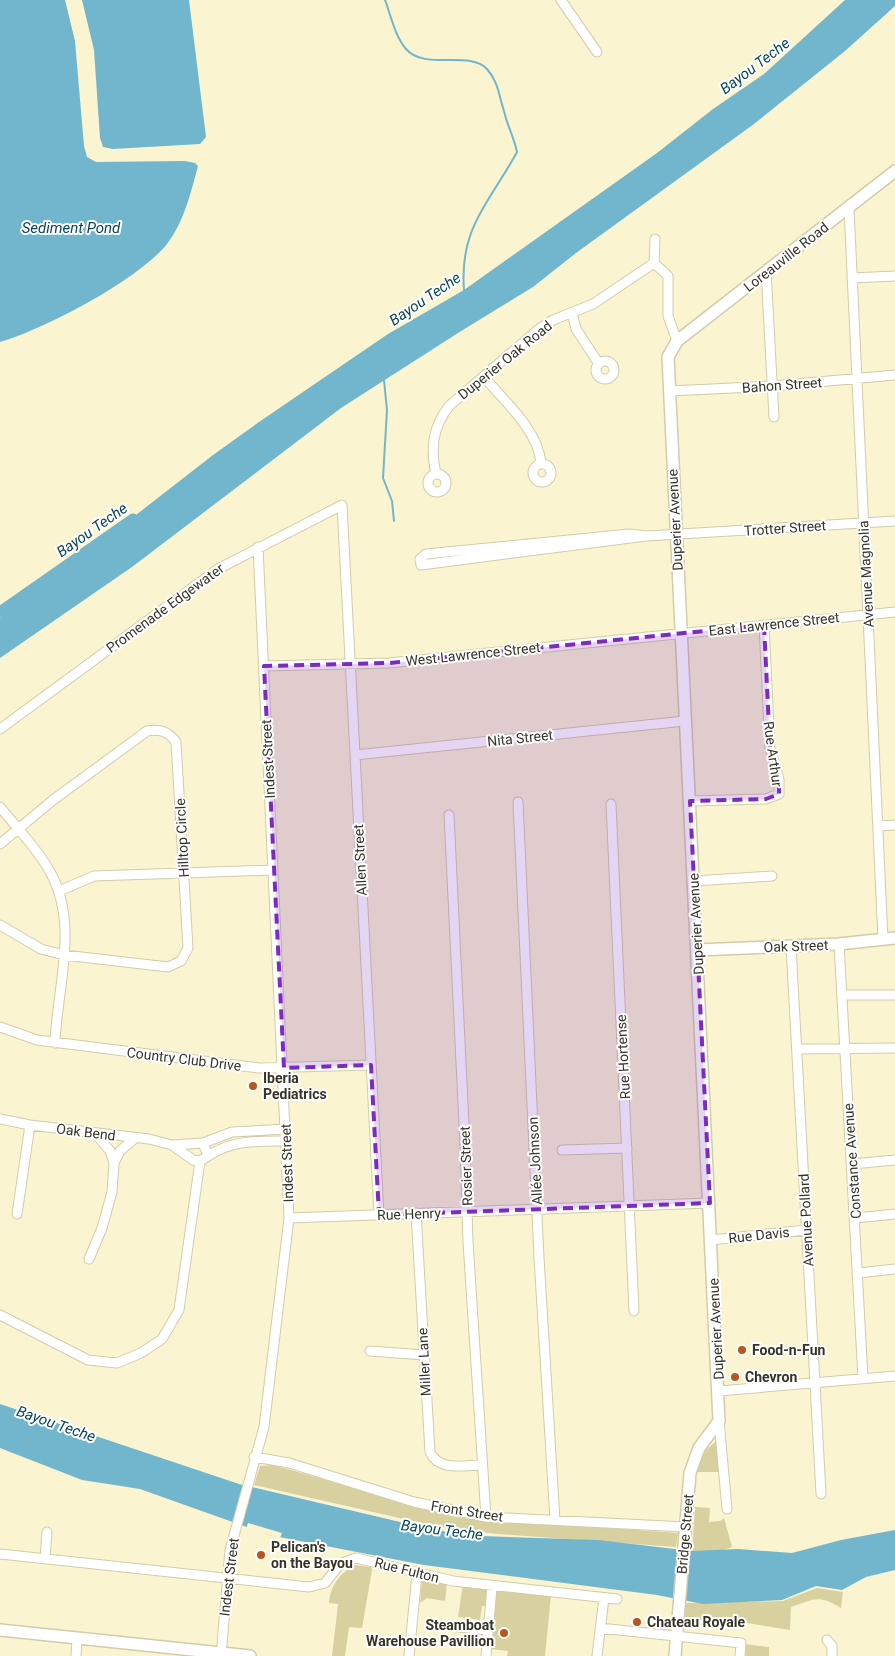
<svg xmlns="http://www.w3.org/2000/svg" width="895" height="1656" viewBox="0 0 895 1656" font-family="Roboto,sans-serif">
<style>
.green{fill:#d9d09f}
.water{fill:#72b6cd}
.pier{fill:#faf4d1}
.lines{fill:none;stroke-linecap:round;stroke-linejoin:round}
.stream{stroke:#72b6cd;stroke-width:2}
.river{stroke:#72b6cd;stroke-width:11}
.minor-casing{stroke:#d1ccaa;stroke-width:11}
.major-casing{stroke:#d1ccaa;stroke-width:14}
.minor{stroke:#fff;stroke-width:9}
.major{stroke:#fff;stroke-width:11}
.marked{fill:#7b2cbf;fill-opacity:0.2;stroke:#7b2cbf;stroke-width:4;stroke-dasharray:10 6;stroke-linejoin:round}
.poi-dot{fill:#b95620;stroke:#fff;stroke-width:2}
.labels{text-anchor:middle;dominant-baseline:central;stroke-width:4;stroke-linejoin:round;paint-order:stroke}
.street-label{font-size:14px;fill:#363426;stroke:#fff}
.poi-label{font-size:14px;font-weight:bold;fill:#363426;stroke:#fff;text-anchor:start}
.water-label{font-size:15px;font-style:italic;fill:#084657;stroke:#fff}
</style>
<rect width="100%" height="100%" fill="#faf4d1"/>
<path class="green" d="M719 1439 722 1472H698C698 1455 707 1449 719 1439Z
M273 1465 455 1517 678 1533 676 1547 498 1534 439 1527 254 1485 260 1466Z
M695 1507 710 1508 709 1522 720 1521 724 1518 732 1547 721 1551H692Z
M355 1565 371 1567 372 1570 362 1628 349 1627 345 1656H332L338 1604 329 1603C330 1587 340 1572 355 1565Z
M425 1578 447 1582 445 1601 427 1598 420 1603 422 1581Z
M463 1584 489 1588 486 1606H482L480 1620 458 1617Z
M817 1588 843 1592 841 1608C819 1594 814 1599 791 1607L790 1630 747 1623 684 1619 686 1603 783 1601Z
M496 1589 551 1595 545 1656H507L508 1651 490 1649Z
M745 1644 769 1647V1656H745Z"/>
<path class="water" d="M0 0H65L75 41 84 146 87 157 96 162 185 161 195 163 198 166C191 192 184 222 167 244 138 280 45 329 0 342Z
M82 0H189L206 137 200 144 113 149 103 147 100 138 94 50Z
M845 0H895V6L845 51 754 124 576 253 533 287 458 333 341 408 132 567 0 658V618L46 585 213 455 259 422 388 334 464 290 657 153 713 109 764 74Z
M0 1404 239 1484 434 1530 481 1536 598 1540 692 1551 738 1549 792 1553 841 1540 895 1530V1570L866 1577 842 1590 816 1586 782 1600 703 1604 657 1595 424 1565 269 1535 140 1489 82 1480 0 1448Z"/>
<path class="pier" d="M248 1523 282 1533 280 1538 246 1529Z"/>
<g class="lines">
<path class="stream" d="M385 0C391 16 395 36 406 49 425 71 469 50 487 69 498 81 499 96 504 111 507 125 514 137 517 152 490 202 459 227 464 290
M384 380 387 410 383 478 392 501 394 521"/>
<path class="river" d="M0 612 133 519"/>
<defs>
<path id="minor" d="M561 0 597 52
M849 208 883 939
M654 263 668 276V316L677 341
M654 263 655 239
M766 271 774 417
M852 278 895 276
M572 313 576 329 599 364
M596 370a9 9 0 1 1 18 0a9 9 0 1 1-18 0Z
M484 377C505 402 538 430 541 463
M669 391 773 386 895 375
M533 473a9 9 0 1 1 18 0a9 9 0 1 1-18 0Z
M428 483a9 9 0 1 1 18 0a9 9 0 1 1-18 0Z
M436 474C430 448 433 427 449 406L539 329 553 320 593 304 654 263
M646 536 629 534 426 554 420 559 421 565 646 536 895 521
M264 666 389 663 895 612
M0 729 218 569 342 505 379 1215
M355 755 685 721
M690 801 766 799 779 794V779L770 748 764 625
M518 802 539 1258 555 1520
M611 804 634 1311
M0 807C17 828 36 847 49 870 80 923 57 986 55 1043
M449 815 465 1145 468 1242 486 1517
M878 826 895 825
M0 844 53 800 147 731C160 729 168 731 176 742L188 948 181 961 168 967 64 955 41 949 0 925
M694 881 772 876
M59 891 94 876 273 870
M839 944 863 1378
M791 946 821 1494
M842 995H895
M0 1027 37 1040 259 1068 371 1065
M797 1049 895 1048
M0 1119 30 1125 149 1139 172 1145 193 1160 200 1161 208 1156 203 1143
M95 1133 110 1151 114 1163
M173 1145 203 1143 232 1132 286 1129
M562 1150 627 1148
M208 1156C232 1140 257 1141 286 1141
M852 1164 895 1160
M416 1213 430 1452C439 1472 464 1465 482 1465
M17 1214 30 1125
M289 1218 710 1203
M856 1218 895 1214
M711 1240 806 1230
M89 1259 102 1228 112 1192 114 1163 120 1151 135 1138
M858 1273 895 1269
M0 1315 88 1360 117 1363 141 1353 162 1339 179 1310 200 1161
M370 1351 424 1355
M719 1391 895 1376
M719 1421 727 1509
M254 1457 289 1463 414 1502 486 1517 686 1527
M0 1554 309 1587 325 1583 340 1564 356 1558 453 1581 617 1599
M45 1559 47 1532
M449 1626 487 1630
M600 1628 741 1643 740 1656
M827 1640 832 1646V1656
M76 1656 77 1639
M221 1656 230 1550 264 1427 289 1218 258 547
M409 1656 417 1574
M486 1656 492 1587
M597 1656 604 1598"/>
<path id="major" d="M697 950 839 944 895 938
M0 1630 250 1656
M675 1656 690 1473 699 1448 719 1421 668 357 677 341 895 171"/>
</defs>
<use href="#minor" class="minor-casing"/>
<use href="#major" class="major-casing"/>
<use href="#minor" class="minor"/>
<use href="#major" class="major"/>
</g>
<path class="marked" d="M764 625 770 748 779 779V794L766 799 690 801 710 1203 379 1215 371 1065 284 1068 264 666 389 663Z"/>
<g class="poi-dot">
<circle cx="253" cy="1086" r="5"/>
<circle cx="742" cy="1350" r="5"/>
<circle cx="735" cy="1377" r="5"/>
<circle cx="261" cy="1555" r="5"/>
<circle cx="637" cy="1622" r="5"/>
<circle cx="504" cy="1633" r="5"/>
</g>
<g class="labels">
<g class="street-label">
<text transform="translate(786 257) rotate(-38)">Loreauville Road</text>
<text transform="translate(505 360) rotate(-39)">Duperier Oak Road</text>
<text transform="translate(782 385) rotate(-4)">Bahon Street</text>
<text transform="translate(675 520) rotate(-93)">Duperier Avenue</text>
<text transform="translate(785 528) rotate(-4)">Trotter Street</text>
<text transform="translate(866 574) rotate(-93)">Avenue Magnolia</text>
<text transform="translate(165 608) rotate(-36)">Promenade Edgewater</text>
<text transform="translate(774 624) rotate(-6)">East Lawrence Street</text>
<text transform="translate(473 654) rotate(-6)">West Lawrence Street</text>
<text transform="translate(520 738) rotate(-6)">Nita Street</text>
<text transform="translate(773 754) rotate(82)">Rue Arthur</text>
<text transform="translate(268 759) rotate(-93)">Indest Street</text>
<text transform="translate(182 838) rotate(-93)">Hilltop Circle</text>
<text transform="translate(360 860) rotate(-93)">Allen Street</text>
<text transform="translate(696 924) rotate(-93)">Duperier Avenue</text>
<text transform="translate(796 946) rotate(-2)">Oak Street</text>
<text transform="translate(623 1057) rotate(-93)">Rue Hortense</text>
<text transform="translate(184 1059) rotate(7)">Country Club Drive</text>
<text transform="translate(86 1132) rotate(7)">Oak Bend</text>
<text transform="translate(535 1161) rotate(-93)">Allée Johnson</text>
<text transform="translate(852 1161) rotate(-94)">Constance Avenue</text>
<text transform="translate(287 1163) rotate(-92)">Indest Street</text>
<text transform="translate(466 1166) rotate(-92)">Rosier Street</text>
<text transform="translate(409 1214) rotate(-2)">Rue Henry</text>
<text transform="translate(806 1220) rotate(-93)">Avenue Pollard</text>
<text transform="translate(759 1235) rotate(-6)">Rue Davis</text>
<text transform="translate(716 1329) rotate(-93)">Duperier Avenue</text>
<text transform="translate(424 1362) rotate(-93)">Miller Lane</text>
<text transform="translate(467 1511) rotate(9)">Front Street</text>
<text transform="translate(685 1534) rotate(-85)">Bridge Street</text>
<text transform="translate(407 1570) rotate(14)">Rue Fulton</text>
<text transform="translate(229 1577) rotate(-83)">Indest Street</text>
</g>
<g class="poi-label">
<text x="263" y="1078">Iberia<tspan x="263" dy="16">Pediatrics</tspan></text>
<text x="752" y="1350">Food-n-Fun</text>
<text x="745" y="1377">Chevron</text>
<text x="271" y="1547">Pelican's<tspan x="271" dy="16">on the Bayou</tspan></text>
<text x="647" y="1622">Chateau Royale</text>
<text x="494" y="1625" text-anchor="end">Steamboat<tspan x="494" dy="16">Warehouse Pavillion</tspan></text>
</g>
<g class="water-label">
<text transform="translate(755 66) rotate(-37)">Bayou Teche</text>
<text x="71" y="228">Sediment Pond</text>
<text transform="translate(425 299) rotate(-34)">Bayou Teche</text>
<text transform="translate(92 530) rotate(-35)">Bayou Teche</text>
<text transform="translate(56 1424) rotate(19)">Bayou Teche</text>
<text transform="translate(442 1530) rotate(7)">Bayou Teche</text>
</g>
</g>
</svg>
